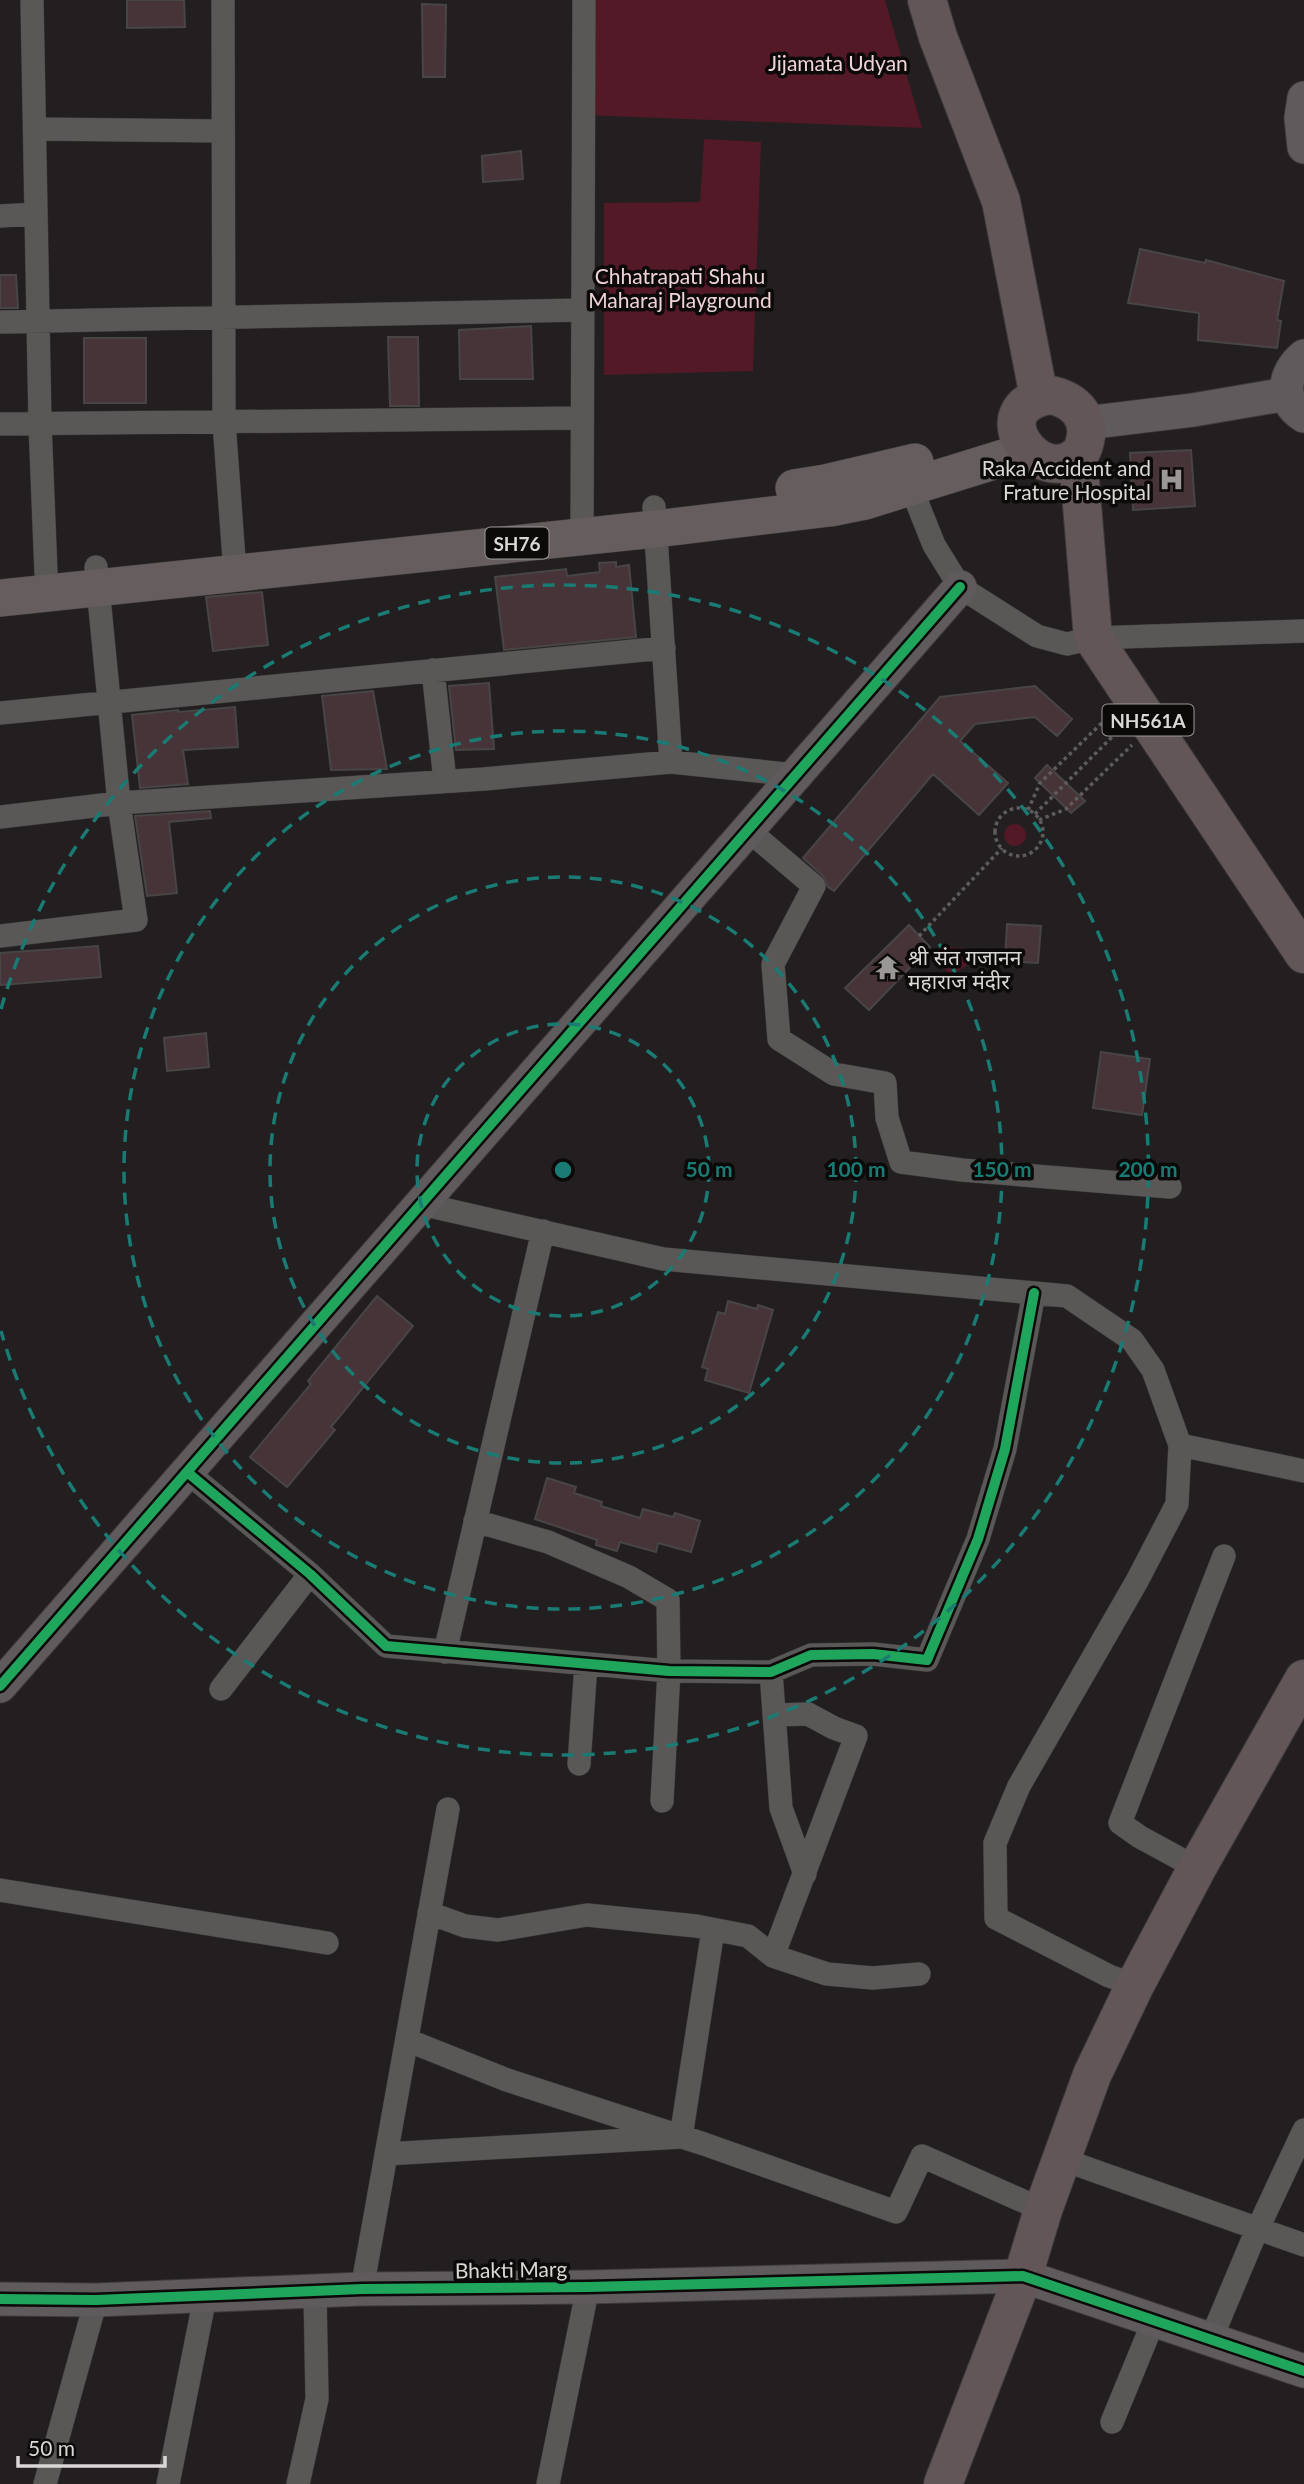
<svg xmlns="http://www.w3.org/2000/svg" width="1304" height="2484" viewBox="0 0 1304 2484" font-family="Lato,'Noto Sans Devanagari',sans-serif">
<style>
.green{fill:#531927}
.building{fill:#463438;stroke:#484546;stroke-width:2}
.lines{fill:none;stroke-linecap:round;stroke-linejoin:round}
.street-casing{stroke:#3d3a3b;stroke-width:24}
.secondary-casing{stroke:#3d3a3b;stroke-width:35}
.primary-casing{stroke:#3d3a3b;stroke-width:38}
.highway-casing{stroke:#3d3a3b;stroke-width:40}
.path{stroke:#5f5c5c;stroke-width:3.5;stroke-dasharray:3.5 3.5;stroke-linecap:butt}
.street{stroke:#5a5757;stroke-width:23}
.secondary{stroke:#5f5a5c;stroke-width:33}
.primary{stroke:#655d5e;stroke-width:37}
.highway{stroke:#625658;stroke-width:38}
.cycleway-casing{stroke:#0c0909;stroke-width:15}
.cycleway{stroke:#20a55d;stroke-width:10}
.ring{fill:none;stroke:#197b73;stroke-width:3.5;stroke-dasharray:12 9}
.labels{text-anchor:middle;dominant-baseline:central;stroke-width:7;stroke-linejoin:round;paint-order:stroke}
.shield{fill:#0c0909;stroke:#9d9999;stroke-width:2}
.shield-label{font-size:19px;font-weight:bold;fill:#dbd7d7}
.park-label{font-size:21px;fill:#efd3d6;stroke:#0c0909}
.poi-label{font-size:21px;fill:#dbd7d7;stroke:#0c0909;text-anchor:end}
.street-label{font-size:21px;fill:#dbd7d7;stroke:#0c0909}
.centre{fill:#197b73;stroke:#0c0909;stroke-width:3.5}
.ring-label{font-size:21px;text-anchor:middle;font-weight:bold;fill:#197b73;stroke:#0c0909;stroke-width:7;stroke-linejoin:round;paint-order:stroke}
</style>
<rect width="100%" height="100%" fill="#231f20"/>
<path class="green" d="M593 0H885L922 128 583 115Z
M704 139 761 142 753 371 604 375V203L700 202Z
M1004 835a11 11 0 1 1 22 0a11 11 0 1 1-22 0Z
M949 947 970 949 969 964 951 975 941 966 948 957Z"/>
<path class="building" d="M127 0H184L185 27 127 28Z
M422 4 446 5 445 77H423Z
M521 151 523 179 483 182 482 156Z
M1140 249 1205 263 1206 260 1284 281 1277 320 1281 321 1277 348 1198 340 1199 313 1128 303Z
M0 275H16L18 308H0Z
M531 326 533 379H460L459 330Z
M388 337H418L419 406H390Z
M84 338H146V403H84Z
M1191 450 1195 506 1133 510 1130 453Z
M616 562V567L629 565 636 637 504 650 495 577 566 569 567 576 600 572 599 563Z
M262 592 268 645 213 651 206 597Z
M489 683 494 749 456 750 449 686Z
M1035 686 1072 719 1057 736 1035 717 975 724 960 741 1008 783 979 815 933 774 834 891 828 887 823 876 803 858 940 697Z
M373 691 387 769 331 770 322 696Z
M235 707 238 747 183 750 188 784 140 788 132 715 178 710 179 712Z
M1047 765 1085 801 1071 813 1035 778Z
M210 811 211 818 169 822 177 893 147 896 135 816Z
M1007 924 1041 926 1038 963 1005 961Z
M909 925 930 947 869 1010 845 988Z
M98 946 101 977 0 985V953Z
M206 1033 209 1067 167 1071 164 1038Z
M1101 1052 1150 1059 1142 1115 1093 1108Z
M377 1296 413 1326 331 1427 335 1430 287 1487 250 1457 311 1384 308 1381Z
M728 1301 757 1309 758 1305 773 1310 749 1393 705 1380 708 1369 702 1367 718 1312 725 1314Z
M547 1478 576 1487 574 1493 602 1502 601 1506 640 1518 643 1509 673 1517 675 1513 700 1521 691 1552 658 1543 656 1552 620 1542 617 1551 596 1545 597 1540 535 1519Z"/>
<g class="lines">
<defs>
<path id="street" d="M32 0 40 424 46 573
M223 0 224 422 235 573
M35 129 223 131
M0 216 36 214
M0 322 583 310
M0 424 582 418
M906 475 934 545 960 587 1037 636 1067 644 1093 638 1304 631
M654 507 671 762
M582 536 584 0
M433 670 445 781
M0 713 664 648
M0 817 119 803 484 779 671 762 796 775
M748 830 814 886 773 964 779 1039 834 1074 885 1083 887 1118 901 1162 962 1170 1170 1187
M0 936 136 920 119 803 96 567
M421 1204 663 1259 1067 1296 1132 1340 1153 1370 1180 1445 1304 1471
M187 1472 310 1574 386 1646 669 1671 771 1672 811 1655 873 1654 927 1660 978 1539 1005 1449 1034 1293
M475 1521 548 1542 629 1577 668 1600 669 1671 662 1801
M445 1652 543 1231
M771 1672 781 1808 805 1874
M221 1689 310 1574
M579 1764 586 1664
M1197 1868 1140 1837 1120 1823 1224 1556
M0 1890 327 1943
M429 1913 465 1926 498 1930 587 1915 696 1926 748 1936 773 1956 827 1974 873 1978 919 1974
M773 1956 856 1736 834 1728 808 1714 774 1715
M1135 1985 1109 1976 996 1918 995 1843 1019 1786 1137 1581 1177 1504 1180 1445
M407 2040 507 2080 704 2144 896 2212 922 2156 1043 2210
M386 2154 681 2137 713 1930
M1061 2159 1304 2245
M362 2289 448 1809
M1211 2339 1253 2239 1304 2130
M1112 2422 1154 2320
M45 2484 96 2300
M168 2484 205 2297
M298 2484 317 2399 315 2293
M548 2484 588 2287"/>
<path id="secondary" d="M1304 98 1301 118 1304 147
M1304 356C1283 373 1279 401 1304 416
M1086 423 1193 410 1287 394
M0 1686 960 587
M0 2299 96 2300 362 2289 588 2287 1023 2276 1304 2371"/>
<path id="primary" d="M794 488 825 483 915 462
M0 598 655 529 830 508 865 501 1026 451"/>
<path id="highway" d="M927 0 938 37 1001 201 1039 397
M1051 395C1074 400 1091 416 1085 441 1084 446 1082 452 1078 455 1040 491 977 406 1051 395Z
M1078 456 1093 638 1304 954
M943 2484 1023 2276 1043 2210 1092 2075 1135 1985 1197 1868 1304 1679"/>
</defs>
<use href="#street" class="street-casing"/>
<use href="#secondary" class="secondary-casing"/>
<use href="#primary" class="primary-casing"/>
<use href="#highway" class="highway-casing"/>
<path class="path" d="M995 832a24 24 0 1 1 48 0a24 24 0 1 1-48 0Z
M1028 810 1040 783 1110 715
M1035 814 1120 729
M1039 820 1066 809 1132 745
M919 936 1002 848"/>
<use href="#street" class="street"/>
<use href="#secondary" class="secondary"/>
<use href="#primary" class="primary"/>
<use href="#highway" class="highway"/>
<defs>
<path id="cycleway" d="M187 1472 310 1574 386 1646 669 1671 771 1672 811 1655 873 1654 927 1660 978 1539 1005 1449 1034 1293
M0 1686 960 587
M0 2299 96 2300 362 2289 588 2287 1023 2276 1304 2371"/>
</defs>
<use href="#cycleway" class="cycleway-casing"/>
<use href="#cycleway" class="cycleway"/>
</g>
<g class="ring">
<circle cx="563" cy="1170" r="146"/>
<circle cx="563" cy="1170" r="293"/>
<circle cx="563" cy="1170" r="439"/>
<path d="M1 1009A585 585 0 1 1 1 1331"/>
</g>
<defs>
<symbol id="hospital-bare" viewBox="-9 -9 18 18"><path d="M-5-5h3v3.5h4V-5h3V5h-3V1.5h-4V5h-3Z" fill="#9b9797" stroke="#0c0909" stroke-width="2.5" paint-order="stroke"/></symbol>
<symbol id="temple-bare" viewBox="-9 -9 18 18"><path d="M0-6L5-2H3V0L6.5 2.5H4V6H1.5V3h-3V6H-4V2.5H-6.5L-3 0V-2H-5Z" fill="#9b9797" stroke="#0c0909" stroke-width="2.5" paint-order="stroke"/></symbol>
</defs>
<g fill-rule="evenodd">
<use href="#hospital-bare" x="1154" y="462" width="35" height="35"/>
<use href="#temple-bare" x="870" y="950" width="35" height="35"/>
</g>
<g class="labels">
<g class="shield">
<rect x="485.5" y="527.5" width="63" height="31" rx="5"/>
<rect x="1102.5" y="704.5" width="91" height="31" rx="5"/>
</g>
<g class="shield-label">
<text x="517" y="543">SH76</text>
<text x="1148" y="720">NH561A</text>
</g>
<g class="park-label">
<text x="838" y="62">Jijamata Udyan</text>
<text x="680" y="275">Chhatrapati Shahu<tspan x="680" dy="24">Maharaj Playground</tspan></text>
</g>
<g class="poi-label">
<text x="1151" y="467">Raka Accident and<tspan x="1151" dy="24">Frature Hospital</tspan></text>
<text x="908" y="956" text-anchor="start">श्री संंत गजानन<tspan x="908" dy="24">महाराज मंदीर</tspan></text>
</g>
<g class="street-label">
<text transform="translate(511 2269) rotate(-1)">Bhakti Marg</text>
</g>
</g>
<circle cx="563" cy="1170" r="10" class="centre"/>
<g class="ring-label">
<text x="709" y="1177">50 m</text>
<text x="856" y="1177">100 m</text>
<text x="1002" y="1177">150 m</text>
<text x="1148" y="1177">200 m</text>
</g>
<path d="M18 2456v10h147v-10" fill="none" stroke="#dbd7d7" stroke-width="3.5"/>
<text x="28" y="2456" font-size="21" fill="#dbd7d7" stroke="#0c0909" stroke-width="5" paint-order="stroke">50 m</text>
</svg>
